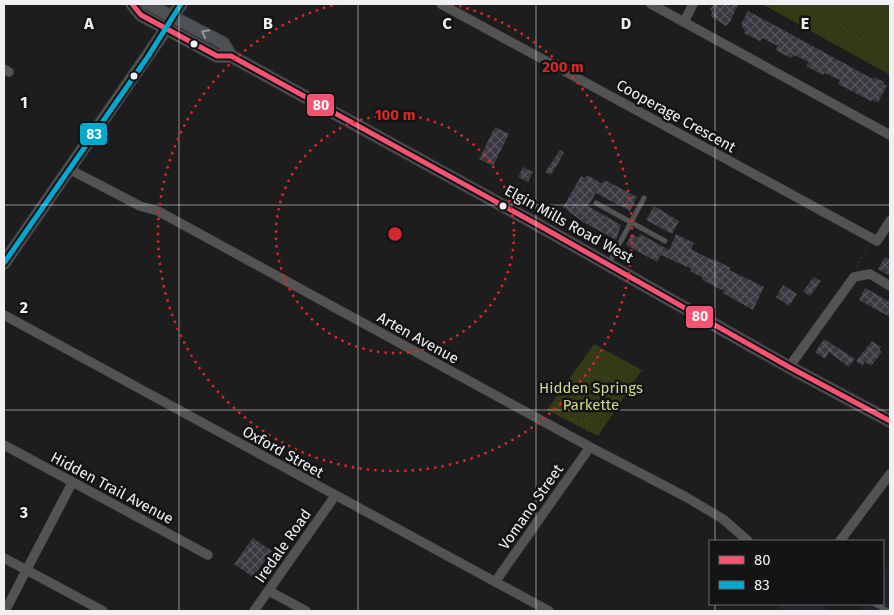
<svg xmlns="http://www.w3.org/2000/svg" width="894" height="615" viewBox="0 0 894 615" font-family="'Fira Sans',sans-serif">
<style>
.built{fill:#252229}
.park{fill:#343a15}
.building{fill:url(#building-cross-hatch)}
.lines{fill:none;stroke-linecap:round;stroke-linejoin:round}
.lane-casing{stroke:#39393a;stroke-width:5.5}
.street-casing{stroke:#39393a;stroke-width:10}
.secondary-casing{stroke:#39393a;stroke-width:14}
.path{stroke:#5c5c5d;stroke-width:1;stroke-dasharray:1 4;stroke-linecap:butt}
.lane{stroke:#535354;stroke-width:4.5}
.street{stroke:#535354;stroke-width:9}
.secondary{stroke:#4e5154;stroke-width:12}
.bus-1-casing{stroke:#141316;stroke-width:9}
.bus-2-casing{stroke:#141316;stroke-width:9}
.bus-1{stroke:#f65372;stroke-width:5}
.bus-2{stroke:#00a9ce;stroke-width:5}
.oneway{stroke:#97989b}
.grid{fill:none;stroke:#f0eff1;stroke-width:1;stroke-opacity:0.55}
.ring{fill:none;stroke:#d62828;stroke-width:2.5;stroke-dasharray:2.5 5}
.bus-dot{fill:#f0eff1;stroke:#141316;stroke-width:2}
.labels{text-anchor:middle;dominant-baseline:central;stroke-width:5;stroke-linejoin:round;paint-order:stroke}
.street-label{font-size:15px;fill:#f0eff1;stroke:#141316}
.park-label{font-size:15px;fill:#ccdb8f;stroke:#141316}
.grid-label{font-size:16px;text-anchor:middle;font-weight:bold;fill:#f0eff1;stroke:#141316;stroke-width:5;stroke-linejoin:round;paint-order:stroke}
.centre{fill:#d62828;stroke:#141316;stroke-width:2.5}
.ring-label{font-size:15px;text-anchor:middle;font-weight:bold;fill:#d62828;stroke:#141316;stroke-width:5;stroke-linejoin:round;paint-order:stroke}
.line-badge{stroke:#141316;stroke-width:2}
.badge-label{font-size:14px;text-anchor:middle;font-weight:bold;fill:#fff}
</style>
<defs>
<pattern id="building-cross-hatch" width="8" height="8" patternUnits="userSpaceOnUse" patternTransform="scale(1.25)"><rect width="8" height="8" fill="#3c3841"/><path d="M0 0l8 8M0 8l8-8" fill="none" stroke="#58555d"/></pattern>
</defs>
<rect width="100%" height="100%" fill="#1d1d1e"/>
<path class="built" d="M888 566 890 567V611H859L863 604H883V574Z
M782 604H819L832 611H777Z"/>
<path class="park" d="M762 4H890V75Z
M594 344 642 370 598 436 547 410Z"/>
<path class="building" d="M714 4H738L730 22 726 26 711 16 712 11 710 9Z
M748 11 873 79 874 77 884 82 883 84 887 86 878 102 872 100 871 101 838 84 840 80 825 73 823 75 806 66 809 62 794 55 791 58 775 50 778 46 762 38 760 41 744 33 745 31 741 24Z
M495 127 509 134 493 166 479 159Z
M560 150 564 153 551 175 545 172Z
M523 167 533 172 528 182 518 177Z
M588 175 602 184 605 180 637 197 630 211 596 193 588 206 621 225 616 240 583 222 563 207 581 176 585 178Z
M654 206 679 221 672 234 646 220Z
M632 234 638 238 640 234 669 250 676 234 694 243 691 249 712 260 713 259 731 268 729 270 764 287 753 310 723 293 724 291 702 280 703 278 690 271 692 269 661 255 657 262 626 245Z
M885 257 890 260V276L878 269Z
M814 277 821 281 810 296 803 291Z
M783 285 797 294 789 306 776 297Z
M865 288 890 302V317L859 300Z
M824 339 855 359 849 367 829 352 825 359 815 352Z
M872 341 881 347 879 350 882 352 871 366 865 362 862 366 856 361Z
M253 538 272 551 253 577 234 564Z"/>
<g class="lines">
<defs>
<path id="lane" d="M596 203 665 241
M609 263 644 198
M875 604 888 611"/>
<path id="street" d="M441 4 877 241 890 221
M651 4 890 135
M684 22 693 4
M4 69 9 72
M69 169 140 206 158 211 590 447 686 497 723 519 748 541
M4 315 549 611
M789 367 854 277 870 274 890 286
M4 445 208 555
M840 541 890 474
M4 558 103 611
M495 582 590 447
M269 591 306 611
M5 611 72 483
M254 611 335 496"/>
<path id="secondary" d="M132 4 141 15 217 56H231
M148 4 223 43 231 56 540 226 789 367 890 421
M173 16 181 4
M4 263 166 29"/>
</defs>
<use href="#lane" class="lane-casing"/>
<use href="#street" class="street-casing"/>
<use href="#secondary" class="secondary-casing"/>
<path class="path" d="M826 4C836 32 866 41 890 55
M857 267 859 261 868 247
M569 386 584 402 598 404
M585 409 584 411H581L584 405 591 407 592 412 591 417 580 423C541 412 573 360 615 382L592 412
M548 410 562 404
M587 432 589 420"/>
<use href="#lane" class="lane"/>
<use href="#street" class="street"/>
<use href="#secondary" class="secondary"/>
<defs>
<path id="bus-1" d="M132 4 141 15 217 56H231L540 226 789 367 890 421"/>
<path id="bus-2" d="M4 263 147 58 181 4"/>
</defs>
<use href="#bus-1" class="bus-1-casing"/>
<use href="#bus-2" class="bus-2-casing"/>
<use href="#bus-1" class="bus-1"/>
<use href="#bus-2" class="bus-2"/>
</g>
<defs><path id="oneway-chevron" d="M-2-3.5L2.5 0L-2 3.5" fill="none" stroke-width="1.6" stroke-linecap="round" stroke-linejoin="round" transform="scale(1.25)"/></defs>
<use class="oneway" href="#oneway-chevron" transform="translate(205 33) rotate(-152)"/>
<path class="grid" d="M179 4V611M358 4V611M536 4V611M715 4V541M4 205H890M4 410H890M715 604V611"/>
<g class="ring">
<circle cx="395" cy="234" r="119"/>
<path d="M452 4A237 237 0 1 1 338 4"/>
</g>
<g class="bus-dot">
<circle cx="194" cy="44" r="4.5"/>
<circle cx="134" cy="76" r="4.5"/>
<circle cx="503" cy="206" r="4.5"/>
</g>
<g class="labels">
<g class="street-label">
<text transform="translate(676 116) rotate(29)">Cooperage Crescent</text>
<text transform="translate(569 224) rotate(29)">Elgin Mills Road West</text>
<text transform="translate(418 338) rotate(29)">Arten Avenue</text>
<text transform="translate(283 452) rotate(29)">Oxford Street</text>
<text transform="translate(112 488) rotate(28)">Hidden Trail Avenue</text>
<text transform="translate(531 507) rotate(-55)">Vomano Street</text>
<text transform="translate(283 546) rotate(-55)">Iredale Road</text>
</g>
<g class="park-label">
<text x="591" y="388">Hidden Springs<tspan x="591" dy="17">Parkette</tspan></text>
</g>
</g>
<g class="grid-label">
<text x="89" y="29">A</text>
<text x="268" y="29">B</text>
<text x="447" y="29">C</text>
<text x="626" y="29">D</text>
<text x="805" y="29">E</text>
<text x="24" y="108">1</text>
<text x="24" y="313">2</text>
<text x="24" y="518">3</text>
</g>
<circle cx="395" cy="234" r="8" class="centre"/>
<g class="ring-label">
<text x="563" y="72">200 m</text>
<text x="395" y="120">100 m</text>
</g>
<g class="line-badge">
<rect x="306" y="93" width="29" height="24" rx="5" fill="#f65372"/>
<rect x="79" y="122" width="29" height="24" rx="5" fill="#00a9ce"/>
<rect x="685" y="305" width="29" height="24" rx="5" fill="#f65372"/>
</g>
<g class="badge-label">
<text x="321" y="110">80</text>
<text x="94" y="139">83</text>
<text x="700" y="321">80</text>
</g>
<rect width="894" height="615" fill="none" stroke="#f0eff1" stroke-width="10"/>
<rect x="709" y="540" width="175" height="65" fill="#141316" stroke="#6c6b6e"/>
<rect x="719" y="556" width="25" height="8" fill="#f65372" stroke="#6c6b6e"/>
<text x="754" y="565" font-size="15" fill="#f0eff1">80</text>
<rect x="719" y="581" width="25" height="8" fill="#00a9ce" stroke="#6c6b6e"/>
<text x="754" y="590" font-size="15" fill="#f0eff1">83</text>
</svg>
